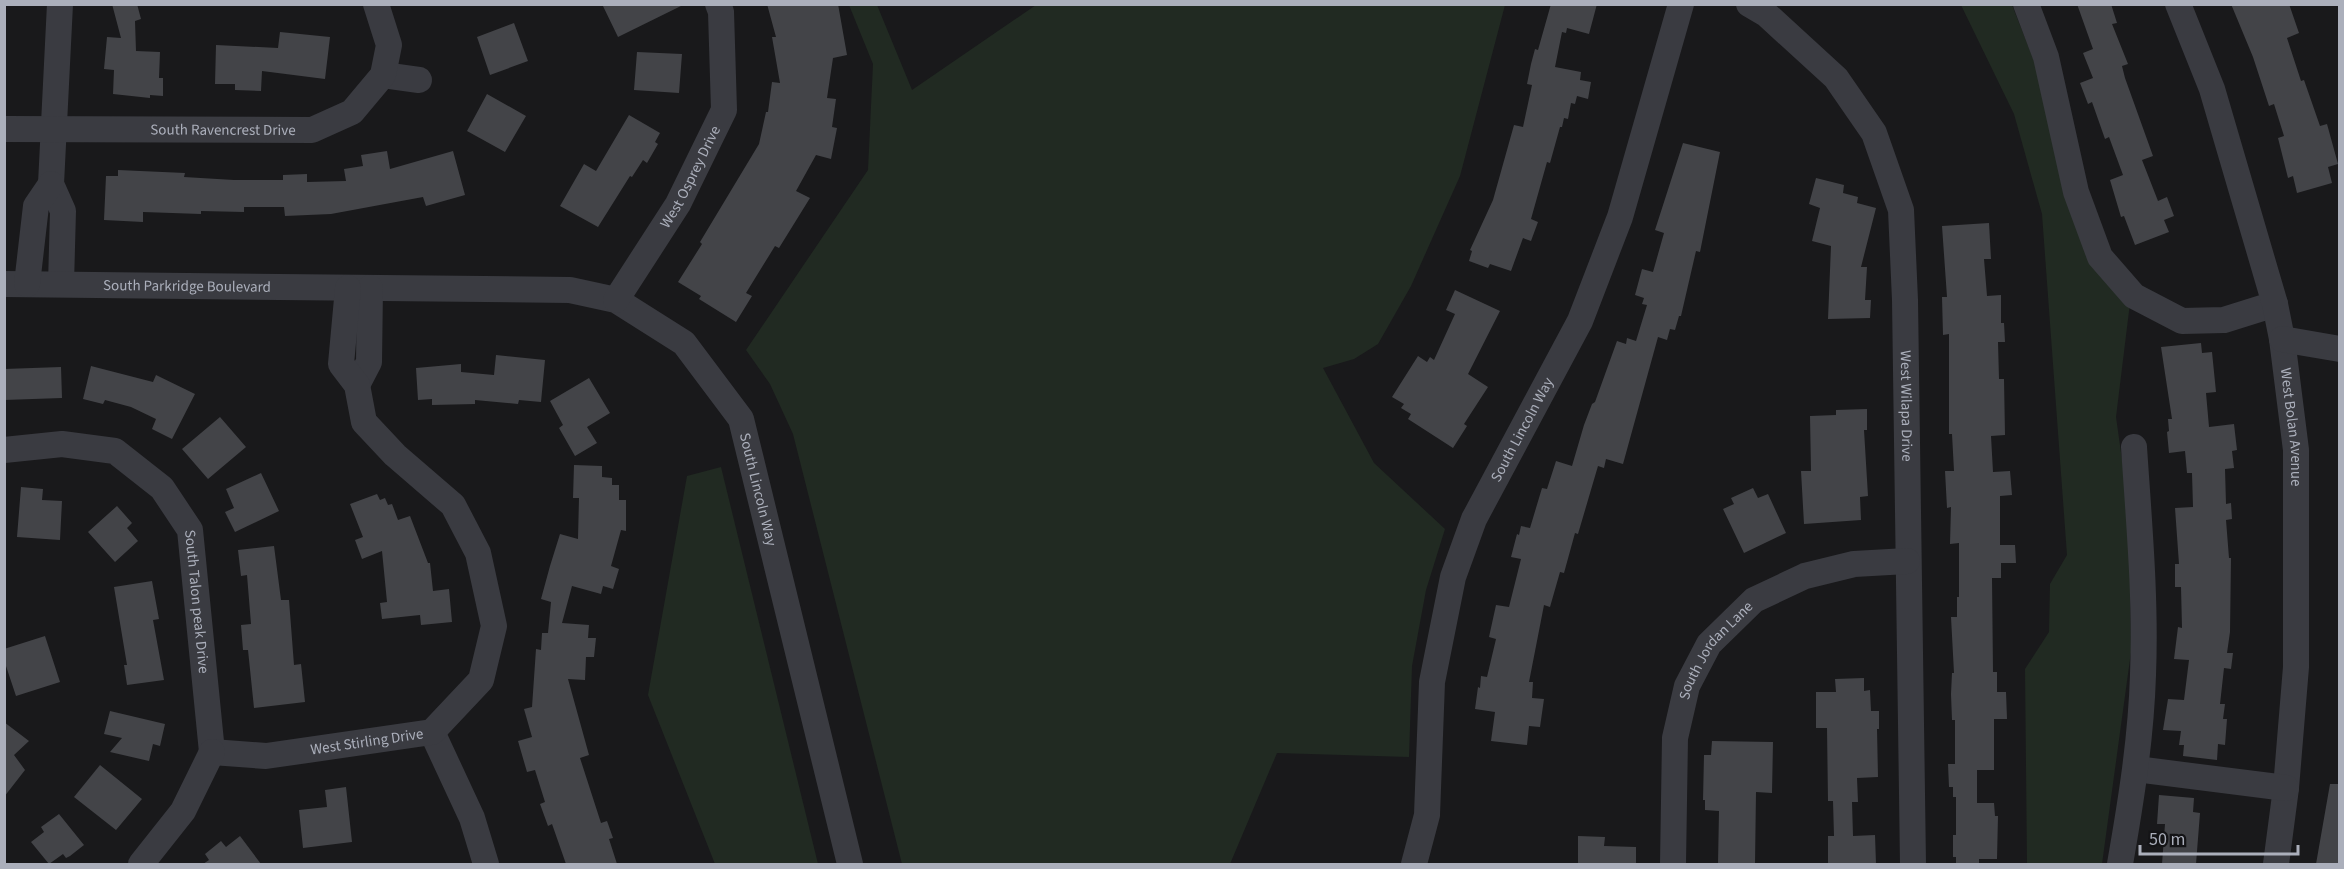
<svg xmlns="http://www.w3.org/2000/svg" width="2344" height="869" viewBox="0 0 2344 869" font-family="'Source Sans 3',sans-serif">
<style>
.green{fill:#212a22}
.building{fill:#434448}
.lines{fill:none;stroke-linecap:round;stroke-linejoin:round}
.minor{stroke:#3a3b41;stroke-width:26}
.labels{text-anchor:middle;dominant-baseline:central;stroke-width:5;stroke-linejoin:round;paint-order:stroke}
.street-label{font-size:15px;fill:#abafbb;stroke:#141416}
</style>
<rect width="100%" height="100%" fill="#19191b"/>
<path class="green" d="M849 5H877L912 90 1036 5H1505L1460 176 1411 286 1378 344 1354 359 1323 368 1374 463 1445 529 1426 590 1412 666 1409 757 1277 753 1230 864H902L793 434 770 384 746 350 868 170 873 64Z
M1961 5H2012L2130 303 2116 417 2129 509 2131 652 2102 864H2027L2025 669 2049 632 2050 584 2067 555 2042 214 2014 114Z
M721 467 818 864H715L648 695 687 476Z"/>
<path class="building" d="M112 4H137L141 19 135 21 136 51 160 52 159 78H163V96L150 95V98L113 94 114 70 104 69 107 37 121 38Z
M602 4H685L618 37Z
M767 4H838L847 55 833 58 827 98 836 99 832 127 837 128 831 159 816 155 796 191 810 198 779 248 775 246 746 293 752 296 736 322 699 299 701 296 678 282 702 244 700 242 759 144 766 112H768L772 82 780 83 772 37H776Z
M1551 4H1597L1589 34 1567 28 1566 33 1562 32 1555 67 1581 72 1580 80 1591 82 1588 99 1577 96 1575 104 1571 103 1568 119 1564 118 1562 127H1560L1550 163 1547 162 1531 219 1538 222 1531 241 1523 238 1511 271 1490 264 1488 268 1469 261 1472 251 1470 250 1493 200 1514 125 1523 127 1532 85 1527 84 1531 64 1535 49 1538 50Z
M2077 4H2111L2117 23 2112 24 2128 64 2122 66 2125 78 2153 156 2142 160 2158 201 2167 197 2174 216 2164 220 2169 232 2135 245 2124 216 2121 217 2110 180 2123 175 2109 137 2105 139 2092 102 2088 104 2080 83 2093 78 2083 53 2093 49Z
M2231 4H2289L2299 33 2287 38 2301 81 2304 80 2320 126 2327 124 2338 164 2328 167 2332 183 2297 193 2293 176 2288 178 2278 138 2284 136 2274 104 2269 106 2253 57Z
M514 23 528 61 490 75 477 37Z
M280 32 330 37 325 79 262 71 261 91 235 90V84H215L216 45 278 48Z
M637 52 682 54 679 93 634 90Z
M487 94 526 116 505 152 467 131Z
M629 115 660 133 655 142 658 144 647 163 643 160 632 177 630 176 598 227 560 206 584 164 596 171Z
M1683 143 1720 152 1700 252 1696 251 1681 316H1679L1675 330 1670 329 1667 340 1658 337 1623 464 1606 459 1604 468 1598 466 1578 534 1575 533 1564 573 1560 572 1550 607 1544 605 1529 682H1533L1532 698 1544 699 1540 727 1529 726 1527 745 1491 741 1495 712 1475 709 1478 687 1480 688 1481 676 1487 677 1496 639 1489 637 1496 605 1509 607 1521 559 1511 557 1517 534 1519 535 1521 526 1530 528 1542 488 1547 489 1556 461 1572 466 1584 425 1592 404 1595 402 1617 341 1626 344 1627 338 1636 341 1647 305 1642 304 1644 298 1635 295 1642 269 1653 272 1664 233 1655 230Z
M387 151 390 169 453 151 465 195 426 206 423 197 331 214 285 216 284 207H244V212L201 211V214L143 212V222L104 220 106 176H118V170L185 173 184 177 234 180H283V175L307 174V182L346 181 344 169 363 166 361 155Z
M1816 178 1844 185 1843 193 1858 197 1857 203 1876 208 1861 267H1867L1865 300H1871L1870 318 1828 319 1831 246 1812 241 1820 208 1809 204Z
M1989 223 1991 259H1984L1987 296 2001 295V323H2004L2005 342H1998L1999 379H2004L2005 435 1991 436 1993 472 2010 471 2012 495 2000 496V545H2015L2016 563H2001V578H1992L1993 672H1997V692H2006L2007 719H1994V770H1977V803H1994L1995 816H1998L1997 859H1979V864H1956V857H1953V835H1956V797H1953V787H1949L1948 764H1955V720H1952L1951 694 1952 673H1954L1951 617H1957V597H1959V543L1950 544 1951 507 1947 508 1945 471H1954L1952 434H1949V334L1943 335 1942 297H1947L1942 226Z
M1455 290 1500 311 1468 374 1488 387 1464 424 1467 426 1453 448 1408 419 1411 414 1401 408 1404 404 1392 397 1418 356 1427 362 1430 357 1434 360 1455 314 1446 310Z
M2201 343 2202 353 2212 352 2216 392 2206 393 2209 427 2234 424 2237 450 2232 451 2234 468 2225 469 2226 504 2231 503 2232 519 2226 520 2229 558H2231L2230 632 2227 653H2233L2231 669 2224 668 2220 704H2225L2223 719H2227L2225 745 2218 744 2217 760 2183 756 2184 745H2179L2181 731 2163 730 2168 699 2184 700 2189 660 2174 659 2178 627 2182 628 2181 587H2175V564H2179L2175 508 2193 507 2192 473H2187L2185 451 2169 453 2167 432 2169 431 2168 419H2172L2161 347Z
M496 355 545 360 541 402 519 400 518 404 475 400V404L432 405V399L418 400 416 368 461 364V372L494 375Z
M91 366 153 382 156 375 195 394 172 439 152 429 156 419 131 407 105 400 103 404 83 399Z
M61 367 62 398 4 400V369Z
M589 378 610 413 587 427 597 443 575 456 559 428 563 425 550 401Z
M1867 409V430H1864L1868 496 1860 497 1861 520 1804 524 1801 471H1811L1810 416 1836 415V410Z
M220 417 246 447 208 479 182 449Z
M574 465 602 466V477L612 478V485H619V500H626V531L621 530 611 566 619 569 613 589 603 586 601 594 572 586 562 623 589 625 588 638H596L594 657H586L585 680 568 679 589 755 580 758 601 823 607 821 613 838 609 839 617 864H566L552 824 548 826 540 804 545 802 535 770 527 772 518 741 532 737 524 709 532 707 536 649 541 650 542 633H548L551 602 541 599 550 566 560 534 578 539 579 498H573Z
M261 473 279 511 235 532 225 512 234 508 226 489Z
M21 487 43 489 42 500 62 501 60 540 17 537Z
M1753 488 1758 498 1768 494 1786 533 1744 553 1723 509 1734 504 1731 498Z
M377 494 380 500 385 498 388 505 392 504 398 520 410 516 428 563H430L433 591 449 589 452 622 421 625 420 615 382 619 380 603 387 602 382 551 362 559 355 540 363 537 350 504Z
M117 506 132 523 127 528 138 541 115 562 88 532Z
M274 546 281 600H289L294 665 301 664 305 702 254 708 248 650H243L241 625 251 624 247 575 241 576 238 550Z
M152 581 159 619 153 620 164 680 127 685 124 665H127L114 587Z
M45 636 60 682 16 696 4 660V649Z
M1864 678V691L1870 690 1871 711H1879V729H1877L1878 777 1857 778 1858 802H1852L1853 836 1875 835 1876 864H1828V836H1834L1833 801H1828L1827 728H1816V692H1836L1835 679Z
M110 711 165 724 160 746 153 744 149 761 110 752 122 738 104 734Z
M4 722 29 741 14 755 25 770 4 797Z
M1712 741 1773 742 1772 793 1756 792 1755 864H1718L1719 811 1705 810V800H1703L1704 755H1711Z
M100 765 142 799 116 830 74 797Z
M2330 784H2340V864H2316Z
M346 787 352 842 303 848 299 810 327 807 325 790Z
M2159 795 2194 798 2193 812 2200 813 2196 864H2162L2165 824H2157Z
M59 814 84 845 70 856 66 858 63 854 49 864 31 842 44 832 41 827Z
M240 836 261 864H203L209 860 205 854 221 841 226 847Z
M1578 836 1605 837 1604 846 1636 847V864H1578Z"/>
<g class="lines">
<g class="minor">
<path d="M60 4 51 184 63 211 61 284"/>
<path id="s1" d="M1749 4 1766 14 1836 78 1874 133 1901 210 1905 300 1913 864"/>
<path d="M2026 4 2046 57 2076 192 2100 257 2134 296 2182 321 2224 320 2275 304"/>
<path id="s2" d="M2178 4 2212 89 2275 304 2282 339 2296 450V667L2286 788 2276 864"/>
<path d="M383 75 419 80"/>
<path id="s3" d="M4 129 312 130 352 112 383 75 389 45 376 4"/>
<path id="s4" d="M4 284 570 290 616 300 684 343 741 419 850 864"/>
<path d="M27 284 36 206 51 184"/>
<path id="s5" d="M616 300 678 204 724 110 721 12 718 4"/>
<path d="M2282 339 2340 349"/>
<path d="M357 385 369 362 370 288"/>
<path id="s6" d="M4 450 62 444 115 451 162 488 190 530 212 752"/>
<path d="M432 732 472 818 486 864"/>
<path id="s7" d="M212 752 266 756 432 732 481 680 494 626 478 553 453 505 395 455 364 422 357 385 341 364 348 288"/>
<path d="M2136 769 2286 788"/>
<path d="M141 864 183 811 212 752"/>
<path id="s8" d="M1414 864 1427 815 1432 682 1453 577 1474 519 1580 321 1620 217 1681 4"/>
<path id="s9" d="M1673 864 1675 738 1687 686 1709 644 1754 600 1805 576 1854 564 1907 561"/>
<path d="M2120 864C2131 801 2141 739 2143 675 2146 599 2139 523 2134 447"/>
</g>
</g>
<g class="labels">
<g class="street-label">
<text stroke="none"><textPath href="#s3" startOffset="219">South Ravencrest Drive</textPath></text>
<text stroke="none"><textPath href="#s5" startOffset="144">West Osprey Drive</textPath></text>
<text stroke="none"><textPath href="#s4" startOffset="183">South Parkridge Boulevard</textPath></text>
<text stroke="none"><textPath href="#s1" startOffset="459">West Wilapa Drive</textPath></text>
<text stroke="none"><textPath href="#s2" startOffset="440">West Bolan Avenue</textPath></text>
<text stroke="none"><textPath href="#s8" startOffset="454">South Lincoln Way</textPath></text>
<text stroke="none"><textPath href="#s4" startOffset="861">South Lincoln Way</textPath></text>
<text stroke="none"><textPath href="#s6" startOffset="294">South Talon peak Drive</textPath></text>
<text stroke="none"><textPath href="#s9" startOffset="225">South Jordan Lane</textPath></text>
<text stroke="none"><textPath href="#s7" startOffset="156">West Stirling Drive</textPath></text>
</g>
</g>
<rect width="2344" height="869" fill="none" stroke="#abafbb" stroke-width="12"/>
<path d="M2140 845v9h158v-9" fill="none" stroke="#abafbb" stroke-width="3"/>
<text x="2149" y="845" font-size="18" fill="#abafbb" stroke="#141416" stroke-width="4.5" paint-order="stroke">50 m</text>
</svg>
